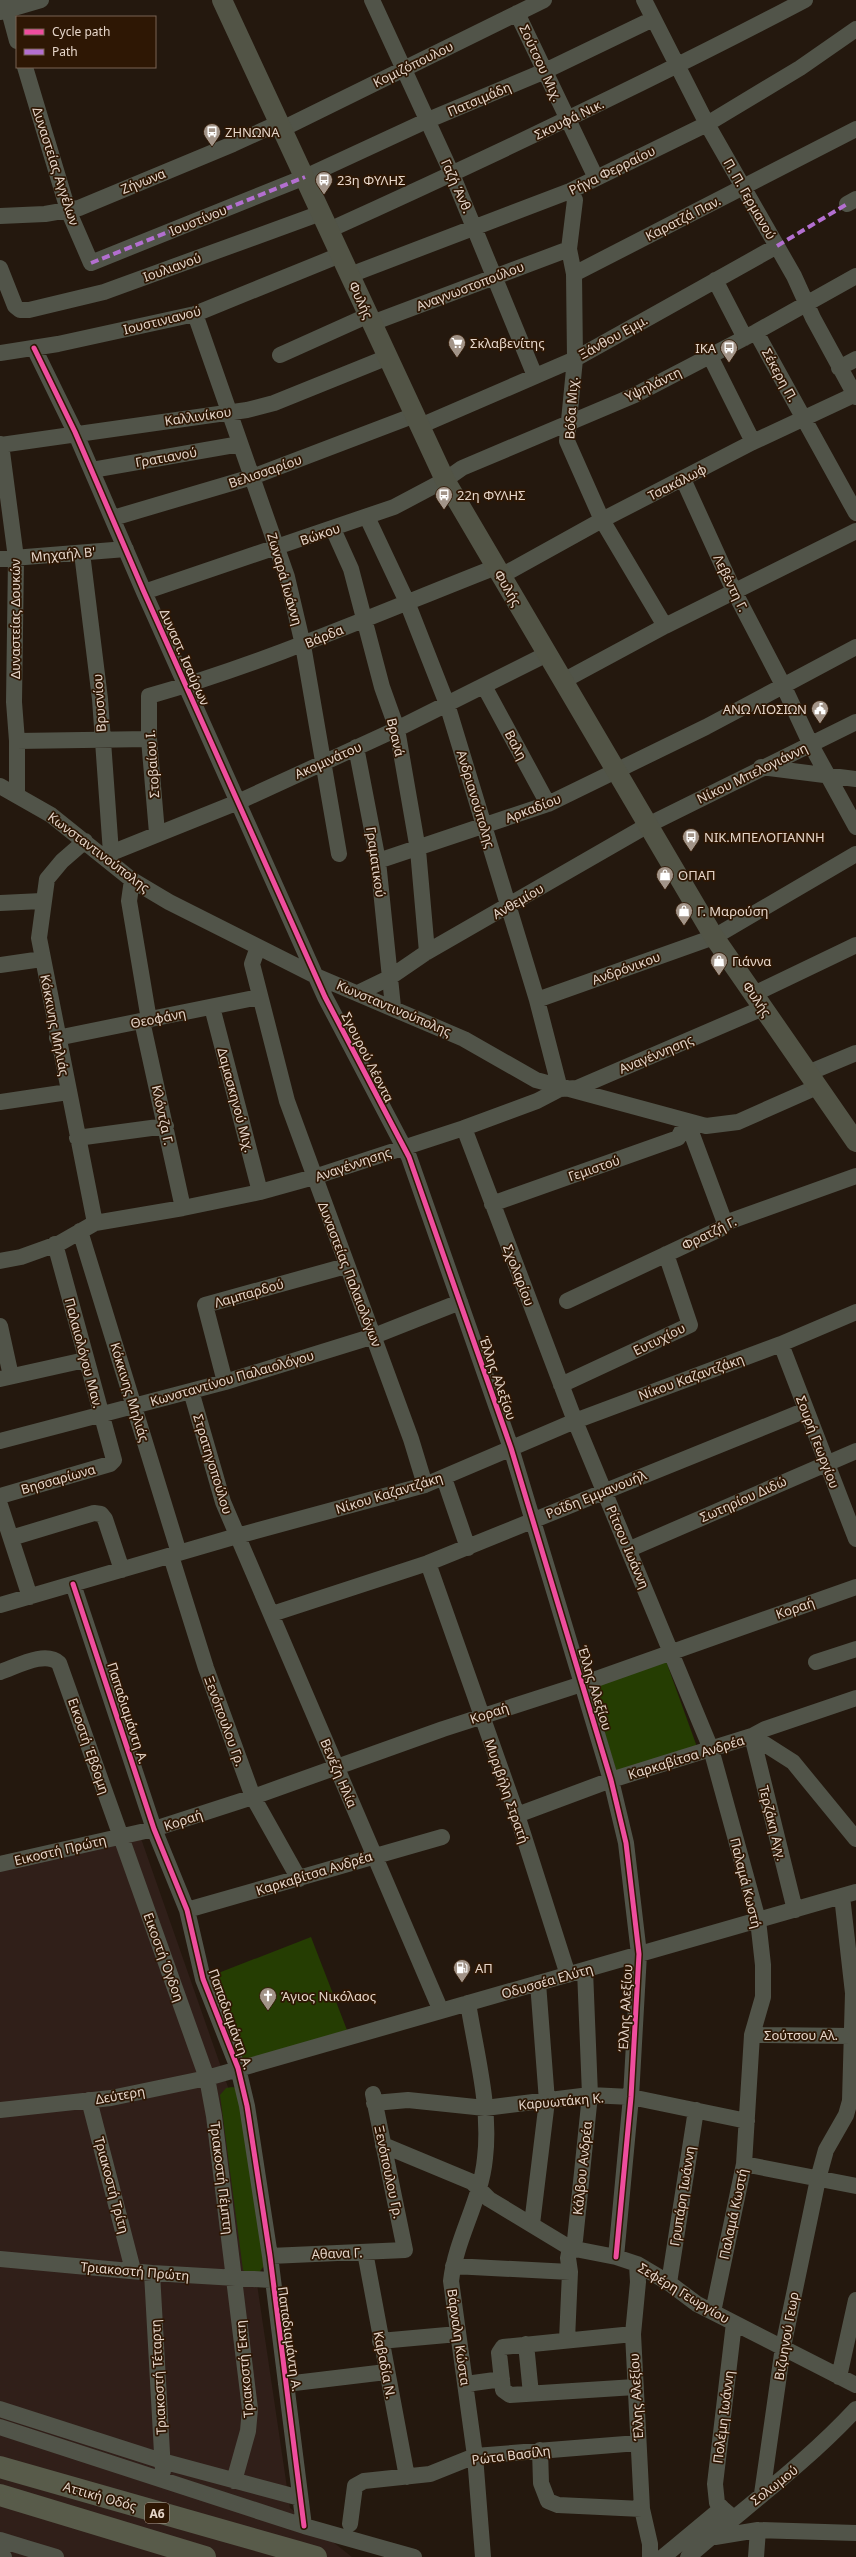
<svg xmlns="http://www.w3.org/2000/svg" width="856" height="2557" viewBox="0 0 856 2557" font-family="'Noto Sans',sans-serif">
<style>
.industrial{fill:#301f19}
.green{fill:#253d02}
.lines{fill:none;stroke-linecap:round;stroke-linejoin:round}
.minor{stroke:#515449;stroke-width:16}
.major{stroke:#525446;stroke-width:20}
.highway{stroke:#585b4a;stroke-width:22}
.quiet{stroke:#b36fd0;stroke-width:4;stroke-dasharray:8 4;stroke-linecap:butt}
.cycleway-casing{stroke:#2e1704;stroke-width:8}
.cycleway{stroke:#ef4d9e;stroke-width:5}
.labels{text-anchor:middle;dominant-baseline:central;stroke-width:3.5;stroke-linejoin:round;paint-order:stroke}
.shield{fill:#2e1704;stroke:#af9d8f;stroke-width:1}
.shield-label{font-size:12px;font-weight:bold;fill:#e6d6ca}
.street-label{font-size:13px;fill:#e6d6ca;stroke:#2e1704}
.poi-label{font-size:13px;fill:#e6d6ca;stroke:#2e1704;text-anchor:start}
</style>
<rect width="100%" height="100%" fill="#24180e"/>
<path class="industrial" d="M137 1827 228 2087 290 2508 352 2557H0V1856Z"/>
<path class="green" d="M666 1661 697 1747 617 1773 590 1686Z
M311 1937 347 2030 238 2063 208 1977Z
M232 2087 237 2088 264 2266 258 2274H248L243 2270 220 2095 226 2088Z"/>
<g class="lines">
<path class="minor" d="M6 0 17 41
M372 0 452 174 535 376
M644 0 707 124 794 276 813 318 856 397
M0 12 41 0
M517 13 596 178
M25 67 68 210 91 263 305 177 426 121 545 71 653 19
M282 129 544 0
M570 191 575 200 569 249 574 274 575 359 567 441 602 520 665 626
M847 204 856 199
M0 216 45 214 79 208 233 144 279 123
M329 230C490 157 649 82 805 0
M0 268 15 306 20 310H29L104 292 321 213
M574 274 856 129
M350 275 570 191 707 124 800 68 856 29
M715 280 745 338
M195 314 287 577 303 645 339 854
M372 323 569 249
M756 332 856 513
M34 348 75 432 144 592 325 997 409 1157 511 1448 611 1780 626 1843 639 1954 631 2097 616 2257
M0 353 58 344 195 314 340 255
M280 355 369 315
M710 356 753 442
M839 368 856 359
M420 426 575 359 777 246
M1 444 16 558 14 702 17 741V794
M0 445 247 410 274 403 388 357
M92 470 240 444
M683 479 734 591 783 685 811 745 856 827
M367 517 407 602 447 704 537 1000 560 1089
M113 518 252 477 415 415
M333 529 351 569 382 687 397 729 418 850 427 952
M82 553 100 699 111 853
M0 559 126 549
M501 576 602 520 753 442 856 394
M144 592 394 507 445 480 462 468 635 395 756 332 856 276
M563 681 665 626 856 531
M484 686 548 804
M17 741 149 739
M356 747 378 861 393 1007
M761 767 856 779
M0 786 51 815 132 880 169 902 316 976 464 1039 536 1080 706 1126 738 1122 817 1087
M157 833 149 739V696C268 662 381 612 496 567
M85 841 62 861 47 879 39 938 95 1223
M107 859 111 853 238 802 397 729 547 654
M378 861 548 804 706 727 856 647
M132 880 129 901 149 1020
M0 903 42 901
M258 947 252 964 287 1101 411 1439 425 1485
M0 965 42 959
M358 993 389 978 427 952 648 825 856 722
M754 994 856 945
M537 1000 714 937 856 854
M212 1007 260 1192
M142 1021 183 1208
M57 1038 259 997
M808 1073 856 1053
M0 1102 68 1092
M687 1121 725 1223
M464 1128 575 1421 711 1749 758 1920 763 1965V1997L752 2035 744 2164 713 2312
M77 1138 166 1126
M492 1204 678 1138 687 1121
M80 1231 179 1553
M0 1261 21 1257 60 1243 95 1223 183 1208 260 1192 314 1177 464 1128 537 1101 560 1089 577 1088 763 1008
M567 1301 720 1229 725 1223 856 1176
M0 1326 11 1376
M781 1344 856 1539
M0 1379 85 1360
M225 1382 205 1305 346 1266
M561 1385 690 1325 666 1254
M191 1391 223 1502 441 2011
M0 1441 225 1382 374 1336 460 1302
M444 1478 468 1548
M0 1496 110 1464 114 1460 55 1244
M0 1505 30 1597
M11 1538 94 1513 101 1514 105 1519 122 1570
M630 1549 856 1451
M171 1556 206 1668 253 1797 299 1879
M428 1563 517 1815 568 1975
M73 1584 154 1829 187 1910 203 1979 238 2068 247 2106 270 2256 304 2526
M0 1605 237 1536 425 1485 575 1421 781 1344 856 1312
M272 1614 428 1563 806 1410
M816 1662 856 1649
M0 1672C16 1667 45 1650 59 1663L207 2078 214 2116 250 2409 248 2431 234 2481
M752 1736 795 1910
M752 1736 793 1762 856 1839
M517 1815 611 1780 752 1736 765 1729 856 1698
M0 1864 154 1829 253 1797 443 1729 582 1684 856 1587
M187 1910 442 1837
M468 2003C476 2053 491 2107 485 2158 481 2201 456 2238 451 2281L475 2456 483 2557
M752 2035 851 2036
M89 2100 133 2270
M374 2103 408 2100 485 2108 590 2095 631 2097 747 2121
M0 2110 111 2098 207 2078 856 1892
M383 2145 472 2182 489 2199 570 2248 616 2257 637 2264 669 2283 697 2304 856 2385
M744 2164 856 2186
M532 2224 547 2101 538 1983
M365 2252 407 2477
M270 2256 405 2250 373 2094
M0 2259 152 2273 271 2280
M637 2264 638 2282 633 2334 642 2509 650 2544V2557
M453 2266 570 2272
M152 2273 163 2471
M669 2283 696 2110
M633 2334 503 2347 499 2353 503 2390 510 2395 635 2387
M567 2340 570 2272 568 2258 570 2248 575 2240 590 2095 585 1970
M380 2341 458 2334
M526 2344 531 2394
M839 2377 856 2300
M286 2384 386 2372
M466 2384 502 2379
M0 2409 162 2461 300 2498
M0 2427 304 2526 414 2557
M540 2450 541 2483 548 2501 558 2505 642 2509
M762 2494 783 2347 818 2179 826 2150 846 2115 850 2101 853 1993 842 1896
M722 2508 717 2503 715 2484 734 2323
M350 2524 355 2486 364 2481 430 2474 475 2456 638 2443
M715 2537 758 2530 856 2533
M0 2540 56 2557
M0 2556 4 2557
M663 2557 722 2508 729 2514
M688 2557C744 2508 805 2464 856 2409
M756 2557 758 2530"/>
<path class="major" d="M222 0 445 480 714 937 856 1142"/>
<path class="highway" d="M0 2467 316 2557
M0 2495 205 2557"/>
<path class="quiet" d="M777 246 847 204
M91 263 305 177"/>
<defs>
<path id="cycleway" d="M34 348 75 432 144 592 325 997 409 1157 511 1448 611 1780 626 1843 639 1954 631 2097 616 2257
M73 1584 154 1829 187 1910 203 1979 238 2068 247 2106 270 2256 304 2526"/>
</defs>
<use href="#cycleway" class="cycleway-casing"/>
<use href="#cycleway" class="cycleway"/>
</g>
<defs>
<symbol id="bus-pin" viewBox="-11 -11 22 30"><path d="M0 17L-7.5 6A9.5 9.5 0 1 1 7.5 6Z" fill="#a29488" stroke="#2e1704"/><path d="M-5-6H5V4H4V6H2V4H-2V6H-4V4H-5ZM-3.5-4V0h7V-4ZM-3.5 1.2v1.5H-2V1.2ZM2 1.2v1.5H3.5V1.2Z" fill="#fff"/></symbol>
<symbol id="supermarket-pin" viewBox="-11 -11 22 30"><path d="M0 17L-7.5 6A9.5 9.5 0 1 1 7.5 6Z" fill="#a29488" stroke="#2e1704"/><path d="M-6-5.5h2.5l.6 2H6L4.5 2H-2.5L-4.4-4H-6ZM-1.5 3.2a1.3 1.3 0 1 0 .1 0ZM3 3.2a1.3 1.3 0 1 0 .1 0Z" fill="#fff"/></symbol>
<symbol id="civic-pin" viewBox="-11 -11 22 30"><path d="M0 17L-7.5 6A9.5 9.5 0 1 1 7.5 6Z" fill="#a29488" stroke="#2e1704"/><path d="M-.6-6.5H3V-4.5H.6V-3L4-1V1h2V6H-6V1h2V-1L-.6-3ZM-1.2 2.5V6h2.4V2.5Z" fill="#fff"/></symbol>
<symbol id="shop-pin" viewBox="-11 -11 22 30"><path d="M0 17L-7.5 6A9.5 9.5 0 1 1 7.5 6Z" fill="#a29488" stroke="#2e1704"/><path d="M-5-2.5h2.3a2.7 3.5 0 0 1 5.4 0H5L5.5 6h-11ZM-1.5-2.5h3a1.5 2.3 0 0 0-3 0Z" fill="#fff"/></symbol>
<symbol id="fuel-pin" viewBox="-11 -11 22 30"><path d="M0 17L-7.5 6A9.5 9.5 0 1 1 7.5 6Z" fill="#a29488" stroke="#2e1704"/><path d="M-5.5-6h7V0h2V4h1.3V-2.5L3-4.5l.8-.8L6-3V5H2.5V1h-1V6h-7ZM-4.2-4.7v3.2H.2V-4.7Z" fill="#fff"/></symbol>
<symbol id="church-pin" viewBox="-11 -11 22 30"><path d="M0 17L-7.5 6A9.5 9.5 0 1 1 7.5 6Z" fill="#a29488" stroke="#2e1704"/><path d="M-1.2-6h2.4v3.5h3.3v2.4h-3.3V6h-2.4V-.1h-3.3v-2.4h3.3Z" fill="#fff"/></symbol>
</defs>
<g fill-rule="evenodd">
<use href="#bus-pin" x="202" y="122" width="20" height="27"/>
<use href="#bus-pin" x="314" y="170" width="20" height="27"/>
<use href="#supermarket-pin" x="447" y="333" width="20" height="27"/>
<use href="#bus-pin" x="719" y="338" width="20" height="27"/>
<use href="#bus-pin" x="434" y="485" width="20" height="27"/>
<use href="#civic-pin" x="810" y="699" width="20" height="27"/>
<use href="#bus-pin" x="681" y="827" width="20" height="27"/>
<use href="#shop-pin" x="655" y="865" width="20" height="27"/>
<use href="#shop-pin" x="674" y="901" width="20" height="27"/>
<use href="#shop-pin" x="709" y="951" width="20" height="27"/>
<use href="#fuel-pin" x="452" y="1958" width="20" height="27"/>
<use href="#church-pin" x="258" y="1986" width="20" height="27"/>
</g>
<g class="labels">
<rect class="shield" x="145" y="2503" width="24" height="20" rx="3"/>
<g class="shield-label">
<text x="157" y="2513">Α6</text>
</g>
<g class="street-label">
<text transform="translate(541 63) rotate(65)">Σούτσου Μιχ.</text>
<text transform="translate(413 64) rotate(-26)">Κομιζόπουλου</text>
<text transform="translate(479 99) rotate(-23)">Πατσιμάδη</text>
<text transform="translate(569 119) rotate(-26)">Σκουφά Νικ.</text>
<text transform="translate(56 166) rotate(72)">Δυναστείας Αγγέλων</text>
<text transform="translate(612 170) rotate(-26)">Ρήγα Φερραίου</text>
<text transform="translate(143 181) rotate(-22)">Ζήνωνα</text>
<text transform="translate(457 186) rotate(66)">Γαζή Άνθ.</text>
<text transform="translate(750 199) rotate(60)">Π. Π. Γερμανού</text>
<text transform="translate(683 218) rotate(-27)">Καρατζά Παν.</text>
<text transform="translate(198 220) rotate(-22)">Ιουστίνου</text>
<text transform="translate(172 267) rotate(-20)">Ιουλιανού</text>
<text transform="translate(470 286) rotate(-21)">Αναγνωστοπούλου</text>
<text transform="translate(361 300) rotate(65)">Φυλής</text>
<text transform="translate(162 320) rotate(-14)">Ιουστινιανού</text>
<text transform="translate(613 337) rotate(-29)">Ξάνθου Εμμ.</text>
<text transform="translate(780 375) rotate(61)">Σέκερη Π.</text>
<text transform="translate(653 384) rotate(-26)">Υψηλάντη</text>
<text transform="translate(571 408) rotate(-87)">Βόδα Μιχ.</text>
<text transform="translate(198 416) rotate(-8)">Καλλινίκου</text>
<text transform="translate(166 457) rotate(-10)">Γρατιανού</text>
<text transform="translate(265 471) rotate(-19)">Βελισσαρίου</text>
<text transform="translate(677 482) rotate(-27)">Τσακάλωφ</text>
<text transform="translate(320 534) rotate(-19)">Βώκου</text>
<text transform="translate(63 554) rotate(-5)">Μηχαήλ Β'</text>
<text transform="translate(285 579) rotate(74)">Ζωναρά Ιωάννη</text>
<text transform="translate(731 583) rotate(64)">Λεβέντη Γ.</text>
<text transform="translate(508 588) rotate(59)">Φυλής</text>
<text transform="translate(15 619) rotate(-90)">Δυναστείας Δουκών</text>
<text transform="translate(324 636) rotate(-22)">Βάρδα</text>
<text transform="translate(185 657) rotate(66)">Δυναστ. Ισαύρων</text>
<text transform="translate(99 703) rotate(-94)">Βρυσνίου</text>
<text transform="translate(396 737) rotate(77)">Βρανά</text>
<text transform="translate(516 745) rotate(62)">Βαλη</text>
<text transform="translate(328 760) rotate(-24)">Ακομινάτου</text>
<text transform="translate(152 764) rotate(-94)">Στοβαίου Ι.</text>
<text transform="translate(752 773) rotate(-26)">Νίκου Μπελογιάννη</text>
<text transform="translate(476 799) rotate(73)">Ανδριανούπολης</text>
<text transform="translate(533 808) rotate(-21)">Αρκαδίου</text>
<text transform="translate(99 852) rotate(37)">Κωνσταντινούπολης</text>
<text transform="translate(376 862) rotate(82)">Γραματικού</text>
<text transform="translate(518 901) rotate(-30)">Ανθεμίου</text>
<text transform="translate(626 968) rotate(-20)">Ανδρόνικου</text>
<text transform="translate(757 999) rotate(55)">Φυλής</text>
<text transform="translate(394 1008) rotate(23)">Κωνσταντινούπολης</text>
<text transform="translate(158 1018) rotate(-11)">Θεοφάνη</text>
<text transform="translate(55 1025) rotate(79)">Κόκκινης Μηλιάς</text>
<text transform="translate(656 1054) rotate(-23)">Αναγέννησης</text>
<text transform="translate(368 1057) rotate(63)">Σγουρού Λέοντα</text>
<text transform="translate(236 1100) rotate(75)">Δαμασκηνού Μιχ.</text>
<text transform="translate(163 1115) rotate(78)">Κλόντζα Γ.</text>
<text transform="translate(353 1164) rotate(-19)">Αναγέννησης</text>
<text transform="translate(594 1168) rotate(-19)">Γεμιστού</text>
<text transform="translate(709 1233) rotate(-26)">Φρατζή Γ.</text>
<text transform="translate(350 1274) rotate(69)">Δυναστείας Παλαιολόγων</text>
<text transform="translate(519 1275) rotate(69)">Σχολαρίου</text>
<text transform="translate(249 1293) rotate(-16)">Λαμπαρδού</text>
<text transform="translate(659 1339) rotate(-26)">Ευτυχίου</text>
<text transform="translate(84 1353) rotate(75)">Παλαιολόγου Μαν.</text>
<text transform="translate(691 1377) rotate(-20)">Νίκου Καζαντζάκη</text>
<text transform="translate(232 1378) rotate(-16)">Κωνσταντίνου Παλαιολόγου</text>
<text transform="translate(498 1378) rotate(71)">Έλλης Αλεξίου</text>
<text transform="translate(130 1392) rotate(73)">Κόκκινης Μηλιάς</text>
<text transform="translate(818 1442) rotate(69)">Σουρή Γεωργίου</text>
<text transform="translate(213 1464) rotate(73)">Στρατηγοπούλου</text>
<text transform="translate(58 1479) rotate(-16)">Βησσαρίωνα</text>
<text transform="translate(389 1493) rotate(-17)">Νίκου Καζαντζάκη</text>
<text transform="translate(596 1494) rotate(-22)">Ροΐδη Εμμανουήλ</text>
<text transform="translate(743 1499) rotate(-24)">Σωτηρίου Διδώ</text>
<text transform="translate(628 1547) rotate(67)">Ρίτσου Ιωάννη</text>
<text transform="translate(795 1608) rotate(-19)">Κοραή</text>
<text transform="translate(595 1688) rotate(73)">Έλλης Αλεξίου</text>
<text transform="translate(128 1713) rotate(72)">Παπαδιαμάντη Α.</text>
<text transform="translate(489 1713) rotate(-18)">Κοραή</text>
<text transform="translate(225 1721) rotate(70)">Ξενόπουλου Γρ.</text>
<text transform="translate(89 1746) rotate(71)">Εικοστή Έβδομη</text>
<text transform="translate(686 1757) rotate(-17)">Καρκαβίτσα Ανδρέα</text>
<text transform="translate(339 1773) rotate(67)">Βενέζη Ηλία</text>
<text transform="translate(507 1791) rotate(71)">Μυριβήλη Στρατή</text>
<text transform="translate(183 1820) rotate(-18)">Κοραή</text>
<text transform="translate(773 1823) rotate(76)">Τερζάκη Αγγ.</text>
<text transform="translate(60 1850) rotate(-13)">Εικοστή Πρώτη</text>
<text transform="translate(314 1873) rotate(-17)">Καρκαβίτσα Ανδρέα</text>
<text transform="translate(746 1883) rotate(76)">Παλαμά Κωστή</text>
<text transform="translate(164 1957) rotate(70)">Εικοστή Όγδοη</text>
<text transform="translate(547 1981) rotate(-16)">Οδυσσέα Ελύτη</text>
<text transform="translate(625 2008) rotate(-87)">Έλλης Αλεξίου</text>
<text transform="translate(231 2019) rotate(70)">Παπαδιαμάντη Α.</text>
<text x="801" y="2035">Σούτσου Αλ.</text>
<text transform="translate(120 2095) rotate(-10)">Δεύτερη</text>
<text transform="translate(561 2101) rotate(-5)">Καρυωτάκη Κ.</text>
<text transform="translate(582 2168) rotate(-84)">Κάλβου Ανδρέα</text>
<text transform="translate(389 2172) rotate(78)">Ξενόπουλου Γρ.</text>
<text transform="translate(222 2178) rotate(83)">Τριακοστή Πέμπτη</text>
<text transform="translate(112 2185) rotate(75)">Τριακοστή Τρίτη</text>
<text transform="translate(682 2196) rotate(-81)">Γρυπάρη Ιωάννη</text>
<text transform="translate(733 2214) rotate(-78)">Παλαμά Κωστή</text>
<text transform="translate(337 2253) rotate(-2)">Αθανα Γ.</text>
<text transform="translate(135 2271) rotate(5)">Τριακοστή Πρώτη</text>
<text transform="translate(684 2293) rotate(31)">Σεφέρη Γεωργίου</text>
<text transform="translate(786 2336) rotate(-80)">Βιζυηνού Γεωρ</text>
<text transform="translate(459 2337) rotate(82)">Βάρναλη Κώστα</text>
<text transform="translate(290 2339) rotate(82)">Παπαδιαμάντη Α.</text>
<text transform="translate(385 2365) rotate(79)">Καβαδία Ν.</text>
<text transform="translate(244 2369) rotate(-95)">Τριακοστή Έκτη</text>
<text transform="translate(158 2377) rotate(-93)">Τριακοστή Τέταρτη</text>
<text transform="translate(636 2397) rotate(-93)">Έλλης Αλεξίου</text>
<text transform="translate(723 2417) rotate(-83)">Πολέμη Ιωάννη</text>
<text transform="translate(511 2455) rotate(-7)">Ρώτα Βασίλη</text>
<text transform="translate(774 2485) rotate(-38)">Σολωμού</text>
<text transform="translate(100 2496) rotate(16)">Αττική Οδός</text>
</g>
<g class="poi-label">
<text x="225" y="132">ΖΗΝΩΝΑ</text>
<text x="337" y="180">23η ΦΥΛΗΣ</text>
<text x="470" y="343">Σκλαβενίτης</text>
<text x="716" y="348" text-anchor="end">ΙΚΑ</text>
<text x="457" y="495">22η ΦΥΛΗΣ</text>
<text x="807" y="709" text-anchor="end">ΑΝΩ ΛΙΟΣΙΩΝ</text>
<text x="704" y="837">ΝΙΚ.ΜΠΕΛΟΓΙΑΝΝΗ</text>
<text x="678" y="875">ΟΠΑΠ</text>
<text x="697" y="911">Γ. Μαρούση</text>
<text x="732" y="961">Γιάννα</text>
<text x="475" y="1968">ΑΠ</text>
<text x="281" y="1996">Άγιος Νικόλαος</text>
</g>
</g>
<rect x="16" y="16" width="140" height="52" fill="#2e1704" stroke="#786353"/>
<rect x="24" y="29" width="20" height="6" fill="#ef4d9e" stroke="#786353"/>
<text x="52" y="36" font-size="12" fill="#e6d6ca">Cycle path</text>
<rect x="24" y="49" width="20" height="6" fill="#b36fd0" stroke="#786353"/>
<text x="52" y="56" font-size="12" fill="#e6d6ca">Path</text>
</svg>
